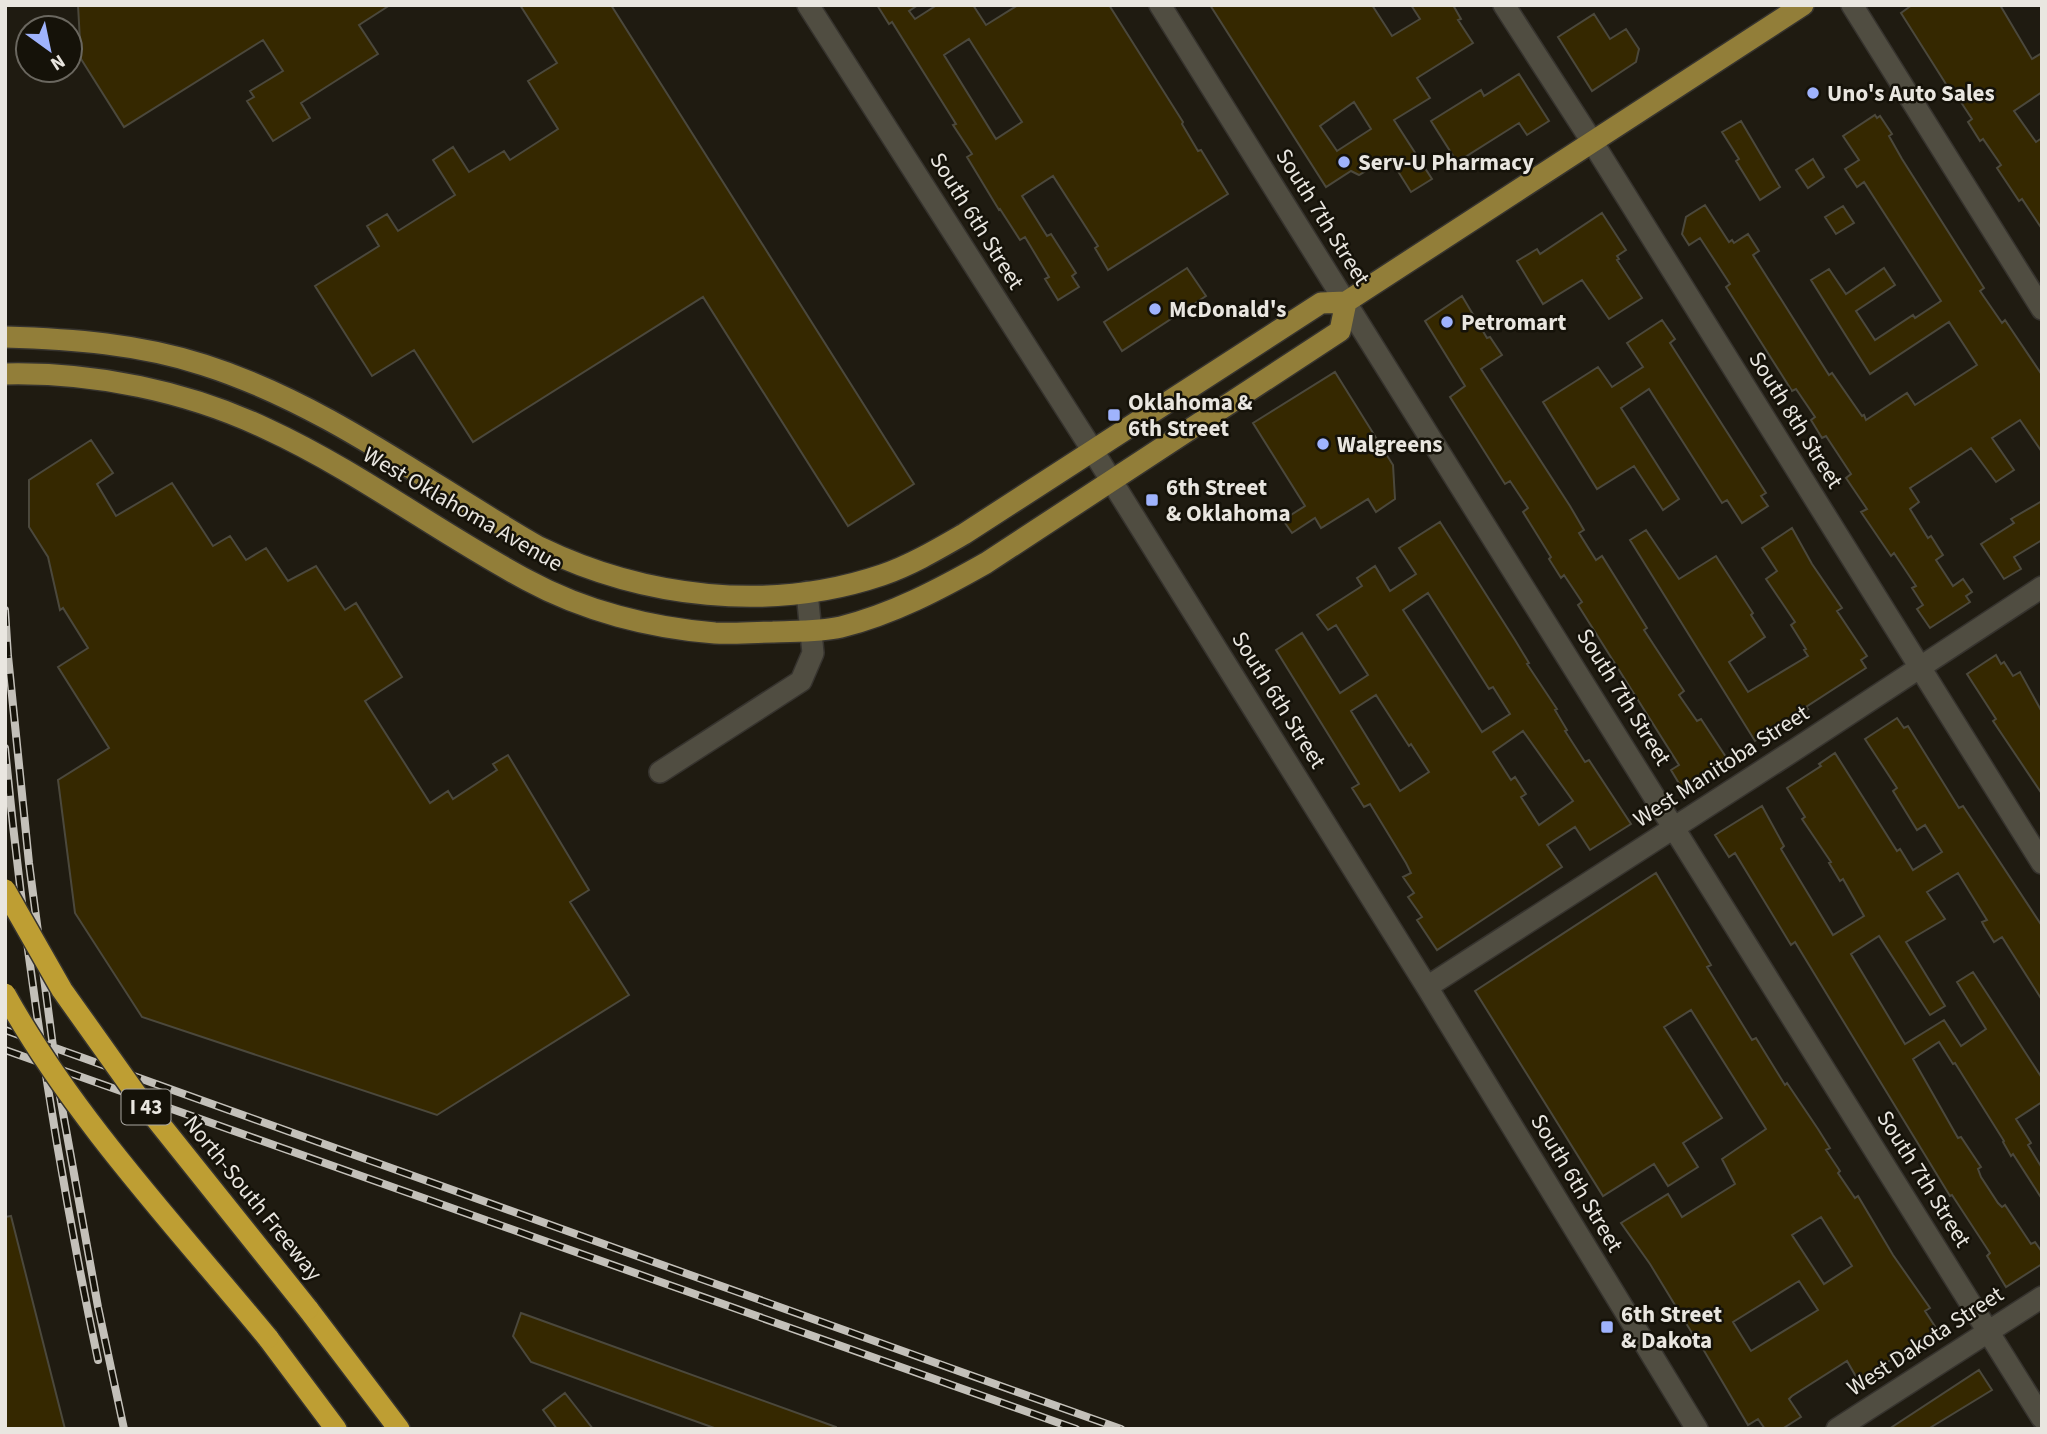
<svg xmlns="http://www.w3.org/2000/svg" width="2047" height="1434" viewBox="0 0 2047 1434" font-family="'Source Sans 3',sans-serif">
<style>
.building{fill:#352800;stroke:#4b483c;stroke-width:2;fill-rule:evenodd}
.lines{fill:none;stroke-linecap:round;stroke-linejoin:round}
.minor-casing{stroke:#36332e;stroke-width:24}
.major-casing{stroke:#36332e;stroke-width:24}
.highway-casing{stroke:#36332e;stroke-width:24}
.minor{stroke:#504d41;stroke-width:21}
.major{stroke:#927e39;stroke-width:21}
.highway{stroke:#be9e33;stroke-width:21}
.rail-casing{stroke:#c3c0b9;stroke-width:8}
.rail{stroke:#151209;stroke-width:5;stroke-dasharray:16;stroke-linecap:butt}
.highway-bridge-casing{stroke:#36332e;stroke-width:24;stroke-linecap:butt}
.highway-bridge{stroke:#be9e33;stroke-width:21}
.poi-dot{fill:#9fb3fd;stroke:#151209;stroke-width:2.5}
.labels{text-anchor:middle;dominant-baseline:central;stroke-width:5;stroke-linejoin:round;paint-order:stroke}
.shield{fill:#151209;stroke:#a9a6a0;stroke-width:2}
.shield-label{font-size:21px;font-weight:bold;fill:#e9e6e0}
.poi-label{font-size:23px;font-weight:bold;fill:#e9e6e0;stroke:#151209;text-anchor:start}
.street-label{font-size:23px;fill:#e9e6e0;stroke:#151209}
</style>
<rect width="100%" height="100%" fill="#1f1b11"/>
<path class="building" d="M78 5H390L359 25 378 54 301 103 310 118 273 141 247 101 254 97 250 91 283 71 263 40 124 127 81 59Z
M520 5H611L914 484 848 526 703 297 473 442 414 350 372 376 315 286 379 246 367 226 387 214 398 231 455 195 433 160 453 147 469 172 504 151 510 160 558 129 528 81 557 63Z
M877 5H918L909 11 915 19 937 5H973L986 25 1018 5H1109L1183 122 1182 124 1198 151 1201 150 1228 194 1108 270 1095 248 1098 246 1053 176 1022 196 1047 236 1051 234 1076 273 1072 276 1079 287 1058 300 1045 279 1049 277 1025 237 1020 240 1000 209 999 210 967 157 972 154 953 125 956 124 892 22 889 24ZM969 39 1022 122 996 139 944 55Z
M1210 5H1372L1392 36 1420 19 1411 5H1453L1461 19 1458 20 1473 43 1417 78 1430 98 1394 120 1432 179 1411 192 1389 157 1359 175 1351 171 1326 187ZM1354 102 1371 129 1337 151 1320 126Z
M1912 5H2000L2032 59 2042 53V92L2014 111 2036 142 2042 138V229L2022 199 2019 201 1997 168 2001 165 1983 139 1980 141 1968 122 1972 119 1953 90 1951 92 1901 13Z
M1594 14 1610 39 1626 29 1639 49 1636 62 1592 91 1558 37Z
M1519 74 1549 121 1527 135 1519 123 1457 162 1431 121 1481 90 1484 96Z
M1875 115 1877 118 1880 116 1892 134 1889 136 1902 159 1984 288 1980 291 2002 323 2005 320 2042 375V452L2020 420 1992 438 2014 470 1996 482 1971 448 1910 488 1919 502 1910 509 1928 538 1931 536 1943 555 1936 560 1953 586 1963 579 1972 592 1966 596 1970 602 1930 628 1917 609 1923 605 1912 588 1916 586 1894 553 1891 556 1861 512 1867 509 1846 478 1851 474 1826 436 1822 438 1811 420 1815 417 1796 389 1792 391 1726 287 1730 284 1700 238 1689 245 1682 234 1686 217 1705 205 1729 242 1732 240 1734 243 1748 234 1759 251 1753 255 1829 375 1832 373 1862 416 1864 415 1866 420 1907 393 1915 405 1977 365 1949 322 1870 374 1811 280 1829 269 1846 294 1884 268 1895 285 1856 311 1875 340 1913 315 1915 318 1941 301 1864 182 1857 187 1845 169 1859 160 1843 136Z
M1741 121 1780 187 1760 200 1736 161 1739 159 1722 132Z
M1813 159 1824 177 1808 188 1796 170Z
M1843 206 1854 223 1836 234 1825 217Z
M1602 213 1626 250 1617 256 1619 259 1617 260 1642 298 1609 319 1582 280 1543 304 1517 261 1537 249 1540 254Z
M1187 268 1206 296 1122 351 1104 322Z
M1462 296 1487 338 1490 337 1502 355 1481 369 1570 506 1584 530 1579 533 1596 560 1602 556 1647 628 1644 630 1684 691 1679 695 1697 721 1701 719 1726 757 1722 760 1724 763 1683 790 1671 770 1679 765 1578 605 1582 602 1564 575 1561 578 1549 559 1551 557 1523 512 1528 508 1510 481 1505 484 1450 397 1465 386 1425 321Z
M1662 320 1675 339 1670 343 1766 493 1761 496 1768 506 1742 523 1727 500 1722 503 1649 389 1621 408 1679 499 1663 510 1634 466 1597 489 1543 402 1598 367 1612 387 1643 367 1627 343Z
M1335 372 1393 465 1395 499 1376 512 1368 499 1321 528 1315 518 1292 533 1283 520 1305 506 1253 423Z
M91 440 113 473 97 484 116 516 172 483 213 546 230 536 246 560 266 548 288 581 316 566 345 610 356 603 402 677 365 701 430 803 448 791 453 799 497 770 493 764 508 755 589 890 570 902 629 995 437 1115 142 1017 75 913 58 780 109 748 58 667 88 648 63 608 60 610 48 557 29 527V480Z
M2042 501V540L2014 557 2021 569 2004 579 1981 544 2014 523 2011 519Z
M1440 522 1515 640 1529 663 1527 664 1557 709 1555 710 1567 730 1565 731 1585 762 1589 760 1631 824 1590 850 1575 827 1547 845 1562 867 1437 950 1417 920 1422 917 1408 897 1414 893 1403 877 1411 873 1406 863 1370 804 1364 807 1352 788 1359 784 1276 650 1302 633 1340 693 1368 675 1336 625 1328 630 1317 615 1362 586 1357 578 1375 566 1390 591 1416 574 1399 548ZM1428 593 1489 689 1493 687 1510 714 1482 732 1403 610ZM1376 695 1409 746 1411 744 1429 772 1400 791 1351 711ZM1523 731 1573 801 1539 825 1521 797 1526 794 1515 777 1511 780 1493 752Z
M1792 528 1812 564 1842 608 1837 611 1867 656 1861 660 1866 668 1806 707 1808 709 1755 741 1630 540 1646 530 1679 579 1716 556 1753 613 1751 615 1765 637 1729 662 1748 692 1808 656 1804 650 1806 649 1791 625 1795 622 1766 579 1777 571 1762 548Z
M1996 655 2001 664 2004 662 2013 676 2020 672 2042 712V794L1993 721 1996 719 1967 674Z
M1897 718 1904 728 1908 726 1959 808 1963 806 2042 926V1000L2002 937 1994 942 1984 926 1982 922 1987 920 1958 873 1927 892 1945 919 1906 942 1945 1006 1930 1015 1879 936 1851 954 1905 1044 1944 1020 1961 1046 1986 1029 1957 982 1973 972 2042 1078V1102L2016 1119 2031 1143 2028 1145 2042 1168V1199L2013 1154 2011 1156 2003 1142 2004 1141 1955 1063 1953 1064 1939 1042 1913 1059 1958 1138 1961 1137 1981 1167 1978 1169 1981 1177 1998 1203 2002 1207 2005 1205 2031 1244 2035 1242 2042 1252V1264L2006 1287 1987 1256 1990 1253 1952 1195 1950 1196 1795 942 1791 945 1735 853 1729 857 1715 835 1762 806 1784 846 1781 849 1833 935 1864 916 1843 879 1840 881 1829 863 1831 862 1802 819 1805 817 1787 788 1821 766 1819 764 1835 753 1897 851 1900 849 1913 870 1942 852 1925 825 1917 830 1893 791 1897 788 1865 739Z
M1656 873 1711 965 1707 967 1752 1040 1756 1038 1785 1085 1787 1083 1818 1129 1830 1148 1826 1150 1840 1171 1838 1173 1855 1198 1858 1196 1893 1255 1930 1308 1925 1311 1938 1331 1858 1380 1847 1361 1792 1396 1789 1399 1801 1417 1782 1429H1765L1758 1419 1748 1425 1693 1332 1692 1333 1650 1264 1621 1223 1668 1194 1682 1217 1735 1184 1722 1159 1766 1129 1691 1010 1664 1027 1722 1118 1683 1143 1698 1167 1668 1186 1654 1164 1603 1196 1475 991ZM1821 1217 1852 1266 1824 1284 1792 1235ZM1799 1281 1818 1310 1751 1351 1733 1322Z
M11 1216 65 1429H5V1217Z
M521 1313 836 1427V1429H717L531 1362 513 1336Z
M1979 1370 1992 1390 1928 1429H1889Z
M565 1393 593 1429H557L543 1410Z"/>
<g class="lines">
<defs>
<path id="minor" d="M808 5 1093 451 1427 987 1697 1429
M1160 5 2042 1418
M1504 5 1593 143 2042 863
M1852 5 2042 309
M660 772 801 681 813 653 807 592
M1427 987 1796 749 2042 587
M1837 1429 2042 1297"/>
<path id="major" d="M5 337C72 339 140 344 204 365 326 404 429 484 539 547 644 598 770 613 882 575 911 565 938 549 964 534L1321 303 1346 302 1803 5
M5 374C94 372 187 391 267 429 358 471 439 533 527 580 584 611 651 628 715 633 734 634 754 632 773 632 795 631 819 632 841 627 893 614 940 589 986 563L1340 331 1346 302"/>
<path id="highway" d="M308 1309 399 1429
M268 1338 336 1429"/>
</defs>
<use href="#minor" class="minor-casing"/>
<use href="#major" class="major-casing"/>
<use href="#highway" class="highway-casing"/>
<use href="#minor" class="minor"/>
<use href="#major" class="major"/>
<use href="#highway" class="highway"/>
<defs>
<path id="rail" d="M5 610 8 656 29 863 58 1085 98 1307 124 1429
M5 748C25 954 55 1157 98 1360
M5 1030 1121 1429
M5 1050 1076 1429"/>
</defs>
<use href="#rail" class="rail-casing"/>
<use href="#rail" class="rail"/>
<defs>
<path id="highway-bridge" d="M5 890 62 990 136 1094 308 1309
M5 994C73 1117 179 1230 268 1338"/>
</defs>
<use href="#highway-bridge" class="highway-bridge-casing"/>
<use href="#highway-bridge" class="highway-bridge"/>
</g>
<g class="poi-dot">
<circle cx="1813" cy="93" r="7"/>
<circle cx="1344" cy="162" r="7"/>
<circle cx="1155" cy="309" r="7"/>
<circle cx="1447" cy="322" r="7"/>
<rect x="1107" y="408" width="14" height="14" rx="3.5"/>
<circle cx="1323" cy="444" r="7"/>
<rect x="1145" y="493" width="14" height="14" rx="3.5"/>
<rect x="1600" y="1320" width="14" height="14" rx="3.5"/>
</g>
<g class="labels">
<rect class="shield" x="121.5" y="1089.5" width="49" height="35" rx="5"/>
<g class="shield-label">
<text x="146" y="1107">I 43</text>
</g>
<g class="poi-label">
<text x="1827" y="93">Uno's Auto Sales</text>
<text x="1358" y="162">Serv-U Pharmacy</text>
<text x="1169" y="309">McDonald's</text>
<text x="1461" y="322">Petromart</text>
<text x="1128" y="402">Oklahoma &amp;<tspan x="1128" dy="26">6th Street</tspan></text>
<text x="1337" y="444">Walgreens</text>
<text x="1166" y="487">6th Street<tspan x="1166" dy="26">&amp; Oklahoma</tspan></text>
<text x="1621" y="1314">6th Street<tspan x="1621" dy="26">&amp; Dakota</tspan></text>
</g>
<g class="street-label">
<text transform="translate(1323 217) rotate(58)">South 7th Street</text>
<text transform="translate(977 221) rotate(58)">South 6th Street</text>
<text transform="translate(1796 420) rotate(58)">South 8th Street</text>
<text transform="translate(463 509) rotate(30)">West Oklahoma Avenue</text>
<text transform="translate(1624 697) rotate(58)">South 7th Street</text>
<text transform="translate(1279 700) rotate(58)">South 6th Street</text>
<text transform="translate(1721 766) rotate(-33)">West Manitoba Street</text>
<text transform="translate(1924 1179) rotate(58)">South 7th Street</text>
<text transform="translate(1577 1183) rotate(59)">South 6th Street</text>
<text transform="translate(253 1198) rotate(51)">North-South Freeway</text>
<text transform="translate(1925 1341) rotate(-33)">West Dakota Street</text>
</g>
</g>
<rect width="2047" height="1434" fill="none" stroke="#e9e6e0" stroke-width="14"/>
<g transform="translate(49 49) rotate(147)"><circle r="33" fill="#151209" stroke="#6a675f" stroke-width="2"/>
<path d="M0-5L12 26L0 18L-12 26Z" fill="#9fb3fd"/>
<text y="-10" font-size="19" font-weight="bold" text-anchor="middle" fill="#e9e6e0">N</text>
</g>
</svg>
